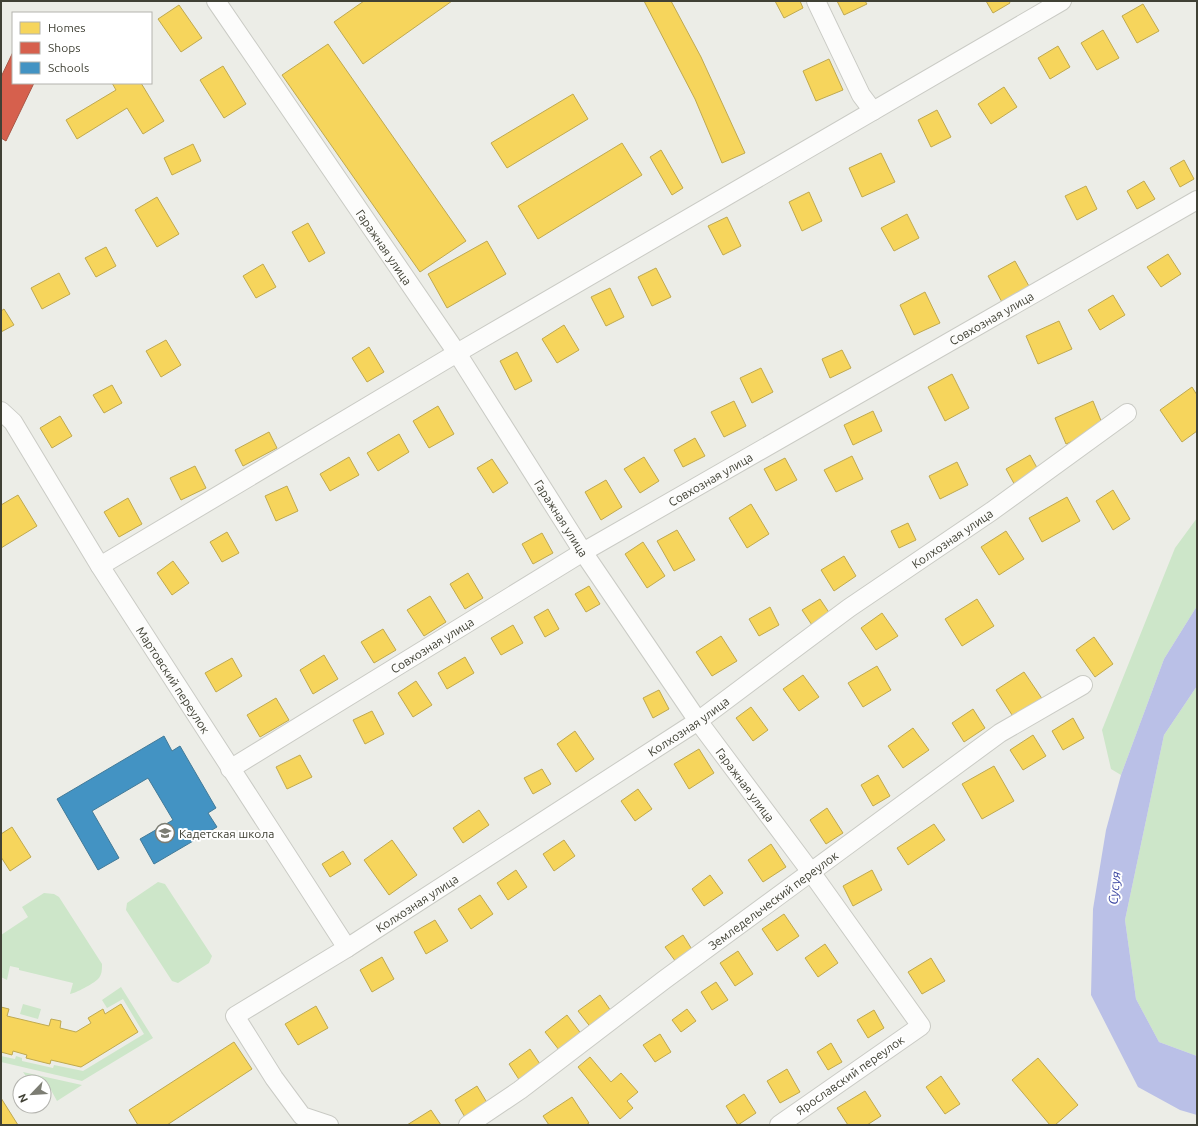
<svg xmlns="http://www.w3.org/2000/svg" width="1198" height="1126" viewBox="0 0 1198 1126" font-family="Ubuntu,sans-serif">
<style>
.green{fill:#cde6c9}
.water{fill:#bac0e7}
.homes{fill:#f6d55c;stroke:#bfa950}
.shops{fill:#d6604d;stroke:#a95746}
.schools{fill:#4393c3;stroke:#427a98}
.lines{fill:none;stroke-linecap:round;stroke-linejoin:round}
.minor-casing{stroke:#cacbc5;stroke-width:20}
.minor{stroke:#fcfcfb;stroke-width:18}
.labels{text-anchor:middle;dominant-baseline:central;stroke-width:4;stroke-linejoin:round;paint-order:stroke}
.street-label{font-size:12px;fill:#404135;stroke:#fff}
.poi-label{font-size:12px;fill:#404135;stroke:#fff;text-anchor:start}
.water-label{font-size:13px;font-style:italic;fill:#3a45a1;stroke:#fff}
</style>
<rect width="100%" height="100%" fill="#ecede7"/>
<path class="green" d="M1197 518V606L1164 659 1121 775 1111 769 1102 730 1175 548Z
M1197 686V1056L1159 1042 1136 999 1125 920 1164 735Z
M158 882 165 884 212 956 209 963 178 983 172 981 126 910 127 903Z
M44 893 54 894 59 897 102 964C102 970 102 975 98 979 93 984 76 993 70 994L73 983 19 970V968L10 966 7 980 1 977V935L28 917 22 907Z
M121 987 153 1038 82 1081 1 1062V1056L15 1059 16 1056 22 1058V1061L53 1068 54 1065 83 1071 144 1034 123 999 107 1008 102 1000Z
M23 1004 41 1009 38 1019 20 1014Z
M23 1072 82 1085 57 1101 51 1090 44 1089V1082H30Z"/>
<path class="water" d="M1197 606V686L1164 735 1125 920 1136 999 1159 1042 1197 1056V1115L1180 1110 1138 1087 1091 995 1093 909 1106 830 1121 775 1164 659Z"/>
<path class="homes" d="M364 1H452L363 64 334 22Z
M644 1H671L701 57 745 153 722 163 695 99Z
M775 1H800L803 8 784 18Z
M837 1H865L867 4 844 15Z
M986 1H1009L1010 3 993 13Z
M1143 4 1159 31 1137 43 1122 16Z
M179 5 202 38 181 52 158 19Z
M1103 30 1119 58 1097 70 1081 43Z
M328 44 466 241 420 272 282 75Z
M1058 46 1070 67 1050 79 1038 58Z
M829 59 843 90 816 101 803 71Z
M223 66 246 104 224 118 200 80Z
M112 83H141L164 121 143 134 127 108 77 139 66 120 116 90Z
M1004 87 1017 107 991 124 978 104Z
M573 94 588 119 507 168 491 143Z
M937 110 951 137 931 147 918 120Z
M622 143 642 175 538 239 518 206Z
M193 144 201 161 172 175 164 158Z
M661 150 683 188 672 195 650 157Z
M881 153 895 182 862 197 849 168Z
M1184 160 1194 179 1180 187 1170 168Z
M1144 181 1155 199 1137 209 1127 191Z
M1086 186 1097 209 1077 220 1065 196Z
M809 192 822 221 802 231 789 202Z
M157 197 179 234 157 247 135 210Z
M907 214 919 238 894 251 881 228Z
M727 217 741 246 723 255 708 226Z
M308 223 325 253 309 262 292 232Z
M487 241 506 274 447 308 428 274Z
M106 247 116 266 96 277 85 258Z
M1168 254 1181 274 1161 287 1147 267Z
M1015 261 1030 288 1003 304 988 276Z
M263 264 276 287 256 298 243 276Z
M656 268 671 297 652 306 638 277Z
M59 273 70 294 42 309 31 288Z
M610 288 624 317 606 326 591 297Z
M925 292 940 323 914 335 900 305Z
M1113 295 1125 315 1100 330 1088 310Z
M4 309 14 325 1 332V311Z
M1059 321 1072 349 1038 364 1026 336Z
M564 325 579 350 557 363 542 339Z
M166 340 181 365 161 377 146 351Z
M369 347 384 372 367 382 352 358Z
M842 350 851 368 830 378 822 359Z
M517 352 532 381 515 390 500 361Z
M761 368 773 392 752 403 740 378Z
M952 374 969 408 945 421 928 387Z
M112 385 122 403 104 413 93 395Z
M1192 387 1197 395V431L1182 442 1160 410Z
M734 401 746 426 724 437 711 412Z
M1093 401 1104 428 1066 444 1055 418Z
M438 406 454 434 429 448 413 421Z
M873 411 882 431 853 445 844 425Z
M60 416 72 436 52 448 40 428Z
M269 432 277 448 243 466 235 450Z
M399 434 409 452 378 471 367 453Z
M695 438 705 456 683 467 674 450Z
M1030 455 1041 475 1017 489 1006 469Z
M852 456 863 479 836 492 824 470Z
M349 457 359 475 330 491 320 474Z
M644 457 659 481 640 493 624 469Z
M785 458 797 480 776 491 764 469Z
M492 459 508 483 493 493 477 468Z
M957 462 968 485 940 499 929 476Z
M195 466 206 488 181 500 170 478Z
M606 480 622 507 601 520 585 492Z
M287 486 298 511 276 521 265 496Z
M1113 490 1130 519 1113 530 1096 501Z
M18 495 37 526 1 548V505Z
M1067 497 1080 521 1042 542 1029 518Z
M128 498 142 524 119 537 104 512Z
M751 504 769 534 747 548 729 518Z
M908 523 916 540 899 548 891 531Z
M677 530 695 560 674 571 657 541Z
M1006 531 1024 559 999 575 981 547Z
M227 532 239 553 222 562 210 542Z
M542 533 553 553 533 564 522 544Z
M643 542 665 576 647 588 625 554Z
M844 556 856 576 834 591 821 570Z
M173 561 189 583 172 595 157 573Z
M468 573 483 598 465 609 450 584Z
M589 586 600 604 586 612 575 594Z
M430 596 446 622 424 636 407 610Z
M820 599 830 614 812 625 802 610Z
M977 599 994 626 962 646 945 619Z
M770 607 779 625 759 636 749 619Z
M548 609 559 629 545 637 534 617Z
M882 613 898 636 876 650 861 628Z
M513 625 523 643 501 655 491 638Z
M383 629 396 650 374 663 361 642Z
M721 636 737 661 712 676 696 652Z
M1094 637 1113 664 1095 677 1076 650Z
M324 655 338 679 313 694 300 670Z
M465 657 474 673 447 689 438 673Z
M232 658 242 676 216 692 205 673Z
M877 666 891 690 863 707 848 683Z
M1024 672 1043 700 1014 718 996 690Z
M803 675 819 697 799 711 783 689Z
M416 681 432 705 413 717 398 693Z
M659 690 669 709 653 718 643 698Z
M276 698 289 720 260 737 247 715Z
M751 707 768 730 753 741 736 718Z
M973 709 985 728 964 742 952 723Z
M372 711 384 734 365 744 353 720Z
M1073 718 1084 738 1063 750 1052 731Z
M913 728 929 750 903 768 888 746Z
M575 731 594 759 576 772 557 744Z
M1033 735 1046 756 1023 770 1010 750Z
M699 749 714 773 689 789 674 764Z
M300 755 312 777 287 789 276 767Z
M994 766 1014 801 982 819 962 784Z
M542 769 551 784 533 794 524 778Z
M878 775 890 796 873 806 861 785Z
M638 789 652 809 635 821 621 801Z
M827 808 843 833 826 844 810 820Z
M479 810 489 825 463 843 453 828Z
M934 824 945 840 908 865 897 848Z
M12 827 31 857 10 871 1 857V834Z
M392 840 417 875 389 895 364 860Z
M564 840 575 856 554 871 543 854Z
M771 844 786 867 763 882 748 860Z
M343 851 351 864 330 877 322 864Z
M516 870 527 887 508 900 497 883Z
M872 870 882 890 853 906 843 886Z
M710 875 723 893 704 906 692 889Z
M480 895 493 914 471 929 458 909Z
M784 914 799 936 777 951 762 929Z
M435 920 448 941 426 954 414 932Z
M683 935 693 951 676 962 665 947Z
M825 944 838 963 818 977 805 958Z
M738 951 753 974 735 986 720 963Z
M382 957 394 979 372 992 360 970Z
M931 958 945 981 922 994 908 972Z
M716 982 728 1000 712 1010 701 992Z
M600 995 613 1014 592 1029 578 1011Z
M121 1004 138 1032 81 1067 51 1060 50 1064 26 1058 27 1055 13 1051 12 1055 1 1052V1007L9 1009 7 1016 49 1026 51 1019 61 1021 60 1028 76 1032 91 1023 88 1018 103 1009 105 1014Z
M316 1006 328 1028 298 1045 285 1024Z
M687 1009 696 1021 681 1032 672 1020Z
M874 1010 884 1028 868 1038 857 1020Z
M567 1015 585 1039 563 1055 545 1032Z
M660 1034 671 1052 655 1062 643 1045Z
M234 1042 252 1069 167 1125H138L129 1110Z
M831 1043 842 1062 828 1070 817 1052Z
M530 1049 542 1067 520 1081 509 1064Z
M590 1057 611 1082 621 1073 638 1092 627 1101 633 1108 620 1119 578 1067Z
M1038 1058 1078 1105 1055 1125H1050L1012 1080Z
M787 1069 800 1092 780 1103 767 1081Z
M941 1076 960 1104 945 1114 926 1087Z
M477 1086 489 1106 466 1119 455 1100Z
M865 1091 881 1116 867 1125H848L837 1108Z
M744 1094 756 1113 738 1125 726 1106Z
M572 1097 589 1123 586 1125H549L543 1116Z
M1 1098 18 1125H1Z
M431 1110 441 1125H407Z"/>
<path class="shops" d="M13 52V83H34L6 141 1 138V77Z"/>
<path class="schools" d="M164 736 172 751 180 746 216 808 208 813 217 827 154 864 140 839 173 820 148 778 92 811 119 858 98 870 57 799Z"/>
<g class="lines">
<defs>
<g id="minor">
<path id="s1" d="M216 1 457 353 583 552 698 721 811 872 921 1026 779 1125"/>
<path d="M816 1 861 95 873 111"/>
<path id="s2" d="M1 411 13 422 100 566 347 948"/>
<path d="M100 566 457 353 1062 1"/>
<path id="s3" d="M230 769 583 552 1197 200"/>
<path id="s4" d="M329 1125 302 1116 274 1078 235 1016 347 948 698 721 849 608 992 511 1127 413"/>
<path id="s5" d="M468 1125 520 1090 664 980 1000 733 1083 685"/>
</g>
</defs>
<use href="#minor" class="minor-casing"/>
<use href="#minor" class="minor"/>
</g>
<defs>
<symbol id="school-ring" viewBox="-11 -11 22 22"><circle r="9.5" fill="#fff" stroke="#7c7d73" stroke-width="1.5"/><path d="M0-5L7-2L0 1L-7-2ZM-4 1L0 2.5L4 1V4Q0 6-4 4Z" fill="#7c7d73"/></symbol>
</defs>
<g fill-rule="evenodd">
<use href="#school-ring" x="154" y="822" width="22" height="22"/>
</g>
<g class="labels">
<g class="street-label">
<text stroke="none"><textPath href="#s1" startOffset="298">Гаражная улица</textPath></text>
<text stroke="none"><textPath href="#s3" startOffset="885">Совхозная улица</textPath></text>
<text stroke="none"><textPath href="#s3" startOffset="561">Совхозная улица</textPath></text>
<text stroke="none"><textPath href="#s1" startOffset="622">Гаражная улица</textPath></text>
<text stroke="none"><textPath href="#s4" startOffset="1011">Колхозная улица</textPath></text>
<text stroke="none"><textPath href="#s3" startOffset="237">Совхозная улица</textPath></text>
<text stroke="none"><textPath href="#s2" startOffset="320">Мартовский переулок</textPath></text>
<text stroke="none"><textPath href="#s4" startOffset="687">Колхозная улица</textPath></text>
<text stroke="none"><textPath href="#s1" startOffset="946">Гаражная улица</textPath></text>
<text stroke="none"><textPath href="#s5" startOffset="379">Земледельческий переулок</textPath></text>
<text stroke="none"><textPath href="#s4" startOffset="363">Колхозная улица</textPath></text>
<text transform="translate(850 1075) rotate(-35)">Ярославский переулок</text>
</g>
<g class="poi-label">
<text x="179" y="833">Кадетская школа</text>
</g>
<g class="water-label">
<text transform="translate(1114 888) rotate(-84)">Сусуя</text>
</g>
</g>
<rect width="1198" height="1126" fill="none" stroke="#404135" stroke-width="4"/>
<rect x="12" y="12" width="140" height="72" fill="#ffffff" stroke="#b3b3ae"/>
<rect x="20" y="22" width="20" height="12" fill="#f6d55c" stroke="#b3b3ae"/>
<text x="48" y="32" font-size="12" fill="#404135">Homes</text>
<rect x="20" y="42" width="20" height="12" fill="#d6604d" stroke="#b3b3ae"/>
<text x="48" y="52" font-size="12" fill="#404135">Shops</text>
<rect x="20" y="62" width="20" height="12" fill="#4393c3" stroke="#b3b3ae"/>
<text x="48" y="72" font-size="12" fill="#404135">Schools</text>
<g transform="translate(32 1094) rotate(245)"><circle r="19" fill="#ffffff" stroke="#b3b3ae"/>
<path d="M0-3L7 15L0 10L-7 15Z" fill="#7c7d73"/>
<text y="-6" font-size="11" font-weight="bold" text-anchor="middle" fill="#404135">N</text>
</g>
</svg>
